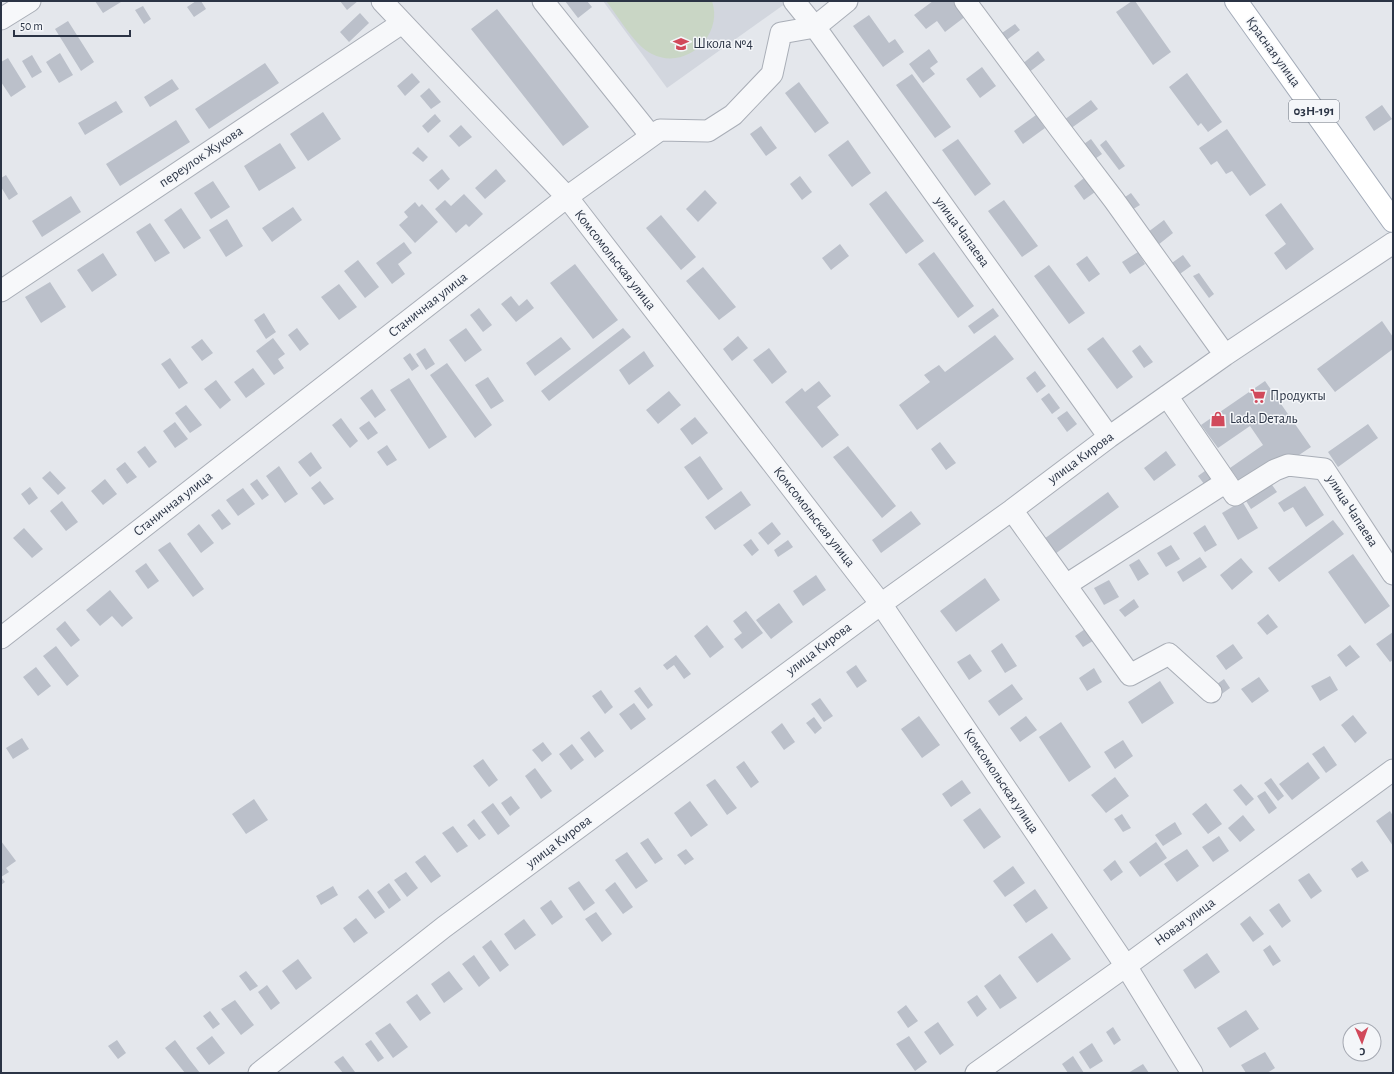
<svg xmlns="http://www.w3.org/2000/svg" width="1394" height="1074" viewBox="0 0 1394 1074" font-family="'Alegreya Sans',sans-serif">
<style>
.built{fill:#d2d6de}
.green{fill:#c9d6c5}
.building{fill:#bbc0ca}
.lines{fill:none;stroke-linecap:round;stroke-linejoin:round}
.minor-casing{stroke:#a9aeb7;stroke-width:23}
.major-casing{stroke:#a3abb8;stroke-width:24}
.minor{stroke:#f7f8fa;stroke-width:21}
.major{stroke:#fff;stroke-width:22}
.labels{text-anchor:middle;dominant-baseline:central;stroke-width:3;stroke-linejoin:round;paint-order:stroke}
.shield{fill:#f4f6f9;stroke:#676e7b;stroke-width:1}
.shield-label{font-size:13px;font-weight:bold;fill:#2b3445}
.poi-label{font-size:14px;fill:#2b3445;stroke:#f4f6f9;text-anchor:start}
.street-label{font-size:14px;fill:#2b3445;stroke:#f4f6f9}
</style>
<rect width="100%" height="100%" fill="#e4e7ec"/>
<path class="built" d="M603 1H789L667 88Z"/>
<path class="green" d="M606 1H712C724 36 685 71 652 54 635 46 618 16 606 1Z"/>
<path class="building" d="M95 1H120L121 2 103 13Z
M196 1H201L206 9 194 17 187 7Z
M340 1H358L347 10Z
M565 1H587L592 7 578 18Z
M933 1H955L966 16 945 32 937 21 926 29 914 15Z
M1132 1H1135L1171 52 1153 65 1116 12Z
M143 6 151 19 144 24 135 10Z
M497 9 589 127 563 146 471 29Z
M360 13 369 23 349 42 340 32Z
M869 15 889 43 895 39 904 52 883 67 853 26Z
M68 21 94 62 81 71 55 29Z
M1015 24 1020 30 1004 42 999 35Z
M929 49 938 62 930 68 935 74 923 83 909 64Z
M1038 51 1045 60 1028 73 1021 65Z
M60 53 73 75 59 83 46 62Z
M32 55 42 72 32 78 22 61Z
M8 58 26 87 11 97 1 82V62Z
M265 63 279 83 209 129 195 109Z
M982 67 996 86 980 98 966 79Z
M412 73 420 82 405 96 397 86Z
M1187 73 1222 122 1208 132 1201 123 1198 126 1169 87Z
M912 74 951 127 935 138 896 85Z
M172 79 179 89 150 107 144 97Z
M799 82 829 123 815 133 785 93Z
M429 88 441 102 431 109 420 96Z
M1091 100 1098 109 1070 129 1064 120Z
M116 101 123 112 85 135 78 123Z
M1382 105 1392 119 1374 131 1365 117Z
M323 112 341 139 308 161 290 134Z
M435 114 441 121 428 133 422 126Z
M1036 115 1045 128 1023 144 1014 131Z
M176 120 190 142 120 186 106 164Z
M461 125 472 137 459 147 449 136Z
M761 126 777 148 766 156 750 134Z
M1227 129 1266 185 1250 196 1232 171 1226 174 1217 161 1211 165 1199 148Z
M958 139 991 184 975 196 942 150Z
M1091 139 1102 154 1092 161 1081 146Z
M848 140 871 173 852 187 828 155Z
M1106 140 1125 166 1119 170 1100 145Z
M280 143 296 168 259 191 244 166Z
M418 147 428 157 423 162 412 153Z
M442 169 450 179 438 190 429 180Z
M496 169 506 181 485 199 475 188Z
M6 175 18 194 9 200 1 187V178Z
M800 176 812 192 802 200 790 184Z
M1084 178 1095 192 1084 200 1074 186Z
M213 181 230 207 211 219 194 193Z
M705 190 717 203 698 222 686 209Z
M886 191 924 241 906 254 869 204Z
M1131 193 1140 205 1130 211 1122 199Z
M464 194 483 214 469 227 466 224 456 233 435 209 445 200 451 206Z
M71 196 81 212 42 237 32 221Z
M1004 200 1038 246 1022 257 988 211Z
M415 202 419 207 422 204 438 222 415 243 399 225 408 217 404 212Z
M1281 203 1314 249 1286 270 1274 253 1286 244 1265 215Z
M293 207 302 220 272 242 262 228Z
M181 208 201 238 184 249 164 220Z
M661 215 696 257 681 270 646 228Z
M227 219 243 246 226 257 209 230Z
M1164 220 1173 233 1158 245 1148 232Z
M150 223 170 253 155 262 136 232Z
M404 242 412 253 398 264 405 274 392 284 376 263Z
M840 244 849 256 831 270 822 258Z
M934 252 974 306 958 318 918 264Z
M1138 252 1145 264 1130 274 1122 262Z
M103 253 117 275 92 292 77 270Z
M1183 255 1191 266 1177 276 1169 265Z
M1087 256 1100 274 1089 282 1076 264Z
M358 260 379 287 365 298 344 271Z
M575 264 618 320 593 339 550 283Z
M1049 265 1085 313 1069 324 1034 276Z
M703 267 736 307 719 320 686 281Z
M1199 273 1214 294 1209 298 1193 276Z
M50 282 66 307 41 323 25 297Z
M339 284 357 307 339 320 321 297Z
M511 296 519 306 527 299 534 308 516 322 501 304Z
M479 308 492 325 483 332 470 315Z
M993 308 999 316 974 334 968 326Z
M264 313 276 332 266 339 254 320Z
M1382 321 1393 337V349L1335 392 1317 369Z
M297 328 309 344 300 351 288 335Z
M466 328 482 350 465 362 449 340Z
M623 328 631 337 549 401 541 391Z
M995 335 1014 359 917 430 899 405 930 382 924 375 939 365 945 372Z
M738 336 748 348 732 361 723 349Z
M561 337 571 349 535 376 526 363Z
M1103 337 1133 377 1117 389 1087 349Z
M273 338 285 354 278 359 284 368 274 375 256 351Z
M202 339 213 353 202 361 191 347Z
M1140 345 1153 362 1144 368 1132 351Z
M425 348 435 364 426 370 416 354Z
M769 348 787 372 772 384 753 360Z
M644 351 654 366 629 385 619 370Z
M410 353 419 366 412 371 403 358Z
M170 358 188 383 179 389 161 364Z
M447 363 492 425 475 438 430 375Z
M253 368 265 384 246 398 234 382Z
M1035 371 1046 386 1037 393 1026 378Z
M488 377 504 401 491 409 475 385Z
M409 378 447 437 429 449 390 390Z
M216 380 231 400 220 409 204 389Z
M819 381 831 396 817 407 839 435 822 448 785 402 802 388 805 392Z
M1265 381 1311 447 1293 459 1242 485 1230 468 1263 445 1250 426 1218 448 1201 425Z
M372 389 386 410 375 418 360 398Z
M669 391 681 405 658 424 646 410Z
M1049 393 1060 408 1052 414 1041 399Z
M186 405 202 425 190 433 175 413Z
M1067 411 1077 424 1067 432 1057 418Z
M695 417 708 433 692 445 680 429Z
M341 418 358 441 350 448 332 425Z
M369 421 378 433 368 440 359 428Z
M175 422 188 439 175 448 163 431Z
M1368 424 1378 438 1338 467 1328 452Z
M940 442 956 463 946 470 931 449Z
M387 445 397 460 387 466 377 452Z
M145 446 157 462 149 468 137 452Z
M848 446 896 506 882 518 833 457Z
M1166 451 1176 465 1154 481 1144 468Z
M311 452 322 468 310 477 298 462Z
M700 456 723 489 708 500 684 467Z
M125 462 137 477 127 484 116 469Z
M279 466 298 494 285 503 266 476Z
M1209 468 1219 480 1208 489 1198 476Z
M50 471 66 488 58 495 42 478Z
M105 479 117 494 103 505 91 491Z
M257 479 269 495 262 500 250 484Z
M1268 479 1277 492 1251 509 1243 496Z
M320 481 334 499 324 505 311 488Z
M1305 486 1324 515 1306 527 1293 507 1284 512 1278 503Z
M30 487 38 498 29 505 21 494Z
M243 488 255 504 238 516 226 500Z
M741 491 751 505 715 530 705 517Z
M1108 492 1119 507 1055 554 1044 539Z
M62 501 78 522 66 531 50 511Z
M1242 501 1258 528 1238 540 1222 513Z
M219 509 231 524 222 530 211 515Z
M911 511 921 524 881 553 872 540Z
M1333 520 1344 534 1279 582 1268 568Z
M772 522 781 534 768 545 758 533Z
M199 524 214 543 201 553 187 534Z
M1205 525 1217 545 1205 552 1193 533Z
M24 528 43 549 32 558 13 538Z
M751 539 759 550 752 556 743 545Z
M788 540 793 547 778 557 774 550Z
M170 542 204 589 193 597 158 550Z
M1171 545 1180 559 1166 567 1157 553Z
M1353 554 1390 606 1365 624 1328 572Z
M1200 557 1207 567 1183 582 1177 572Z
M1241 558 1253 572 1232 590 1220 575Z
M1139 559 1149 574 1138 581 1129 565Z
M146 563 159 581 148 589 135 571Z
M816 575 826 590 803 606 793 591Z
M985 578 1000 600 956 632 940 611Z
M1109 580 1119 597 1104 605 1094 588Z
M110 590 133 618 122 627 112 616 100 626 86 610Z
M1134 599 1139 607 1125 617 1119 610Z
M779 603 793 622 771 639 756 620Z
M746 611 763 633 742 649 734 639 742 633 733 621Z
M1268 614 1278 627 1267 635 1257 623Z
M65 621 80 640 71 647 56 629Z
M707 625 724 647 710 658 694 636Z
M1088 627 1096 639 1083 647 1075 636Z
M1393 632V660L1390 662 1376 644Z
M1002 643 1017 666 1005 673 991 651Z
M1233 644 1243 658 1226 670 1216 656Z
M1350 645 1360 657 1346 667 1337 655Z
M56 646 79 676 67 686 43 656Z
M970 654 982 671 969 680 957 662Z
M676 655 691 674 684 679 674 665 667 670 663 665Z
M856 665 867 681 857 688 846 672Z
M36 667 51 686 38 696 23 677Z
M1094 668 1102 682 1087 691 1079 678Z
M1330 676 1338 690 1320 701 1311 686Z
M1259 677 1269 691 1252 703 1241 689Z
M1224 679 1230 688 1219 696 1213 687Z
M1160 681 1174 703 1142 724 1128 702Z
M1012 684 1023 699 999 716 988 701Z
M640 687 653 705 648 709 634 691Z
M601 690 613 707 605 714 592 696Z
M820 698 833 716 824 722 811 704Z
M634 703 646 719 631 730 619 714Z
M1353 715 1367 733 1355 743 1341 725Z
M919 716 940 745 922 758 901 729Z
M1026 716 1037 730 1020 742 1010 728Z
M814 717 822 728 815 734 806 723Z
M1061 722 1091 767 1069 782 1039 737Z
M782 723 795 742 784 750 771 732Z
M589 731 604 751 595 758 580 738Z
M22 738 29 749 13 759 6 748Z
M1123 740 1133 756 1115 769 1104 752Z
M543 742 552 754 542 762 532 750Z
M572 744 584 760 571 770 559 754Z
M1324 746 1337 765 1326 773 1312 754Z
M483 759 498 780 489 787 473 766Z
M744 761 759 782 751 788 736 767Z
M1308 762 1320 778 1292 800 1279 784Z
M535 768 552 791 541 799 525 776Z
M1115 777 1129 796 1106 813 1091 795Z
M1271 778 1284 796 1278 801 1264 783Z
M715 779 737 808 727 815 706 785Z
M962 780 971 793 951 807 942 794Z
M1241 784 1254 799 1246 806 1233 790Z
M1265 791 1277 808 1269 814 1257 796Z
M511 796 520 808 510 816 501 803Z
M254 799 268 820 246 834 232 814Z
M690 801 708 825 691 837 674 813Z
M493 803 510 826 498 835 481 812Z
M1206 803 1222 824 1208 834 1192 814Z
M980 808 1001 837 984 849 963 820Z
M1390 811 1393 816V846L1376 821Z
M1122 814 1131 828 1123 832 1114 819Z
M1243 815 1255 830 1240 842 1228 828Z
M474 819 486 835 479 840 467 825Z
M1175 822 1182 834 1163 846 1155 835Z
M453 826 468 846 457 853 442 833Z
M1219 836 1229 851 1213 862 1202 847Z
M648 838 663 859 655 864 640 843Z
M1 841 16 861 6 868 9 872 1 877 5 882 1 885Z
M1156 842 1167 858 1140 877 1129 862Z
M686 849 694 859 685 865 677 855Z
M1187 849 1199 866 1177 882 1164 864Z
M627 852 648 881 636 889 615 860Z
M425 855 441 876 431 883 415 862Z
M1115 860 1123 872 1111 881 1103 870Z
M1362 861 1369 871 1357 878 1351 869Z
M1013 866 1025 883 1005 897 993 881Z
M406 872 418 888 407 897 394 880Z
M1309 873 1322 891 1311 899 1298 880Z
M579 881 595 903 584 911 568 888Z
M615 882 633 907 623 914 605 890Z
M389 883 401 900 389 909 377 892Z
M333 886 338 895 321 905 316 896Z
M368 889 385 912 375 919 358 897Z
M1035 889 1048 908 1026 923 1013 905Z
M551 900 563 917 552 925 540 908Z
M1279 903 1291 921 1282 928 1269 910Z
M596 912 612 934 602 942 585 919Z
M1250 916 1264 934 1253 942 1240 924Z
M356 918 368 933 354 943 343 928Z
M524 919 536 935 515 950 504 934Z
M1052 933 1071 959 1037 983 1018 957Z
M491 940 509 965 500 972 482 947Z
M1270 945 1281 961 1273 966 1263 950Z
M1207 953 1220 972 1195 989 1183 970Z
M474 955 490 978 479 987 462 964Z
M298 959 312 978 296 990 282 971Z
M246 971 258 986 250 991 239 976Z
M449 971 463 989 444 1003 431 984Z
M1000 974 1017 998 1000 1009 984 986Z
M267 985 280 1003 271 1010 258 992Z
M417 994 431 1013 420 1021 406 1002Z
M977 995 987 1009 977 1017 967 1002Z
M235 1000 254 1025 241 1035 221 1009Z
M906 1005 918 1021 908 1028 897 1012Z
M1246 1010 1259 1029 1230 1048 1217 1028Z
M210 1011 220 1024 213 1029 203 1016Z
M938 1022 954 1045 940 1055 924 1032Z
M390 1023 408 1047 393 1058 375 1033Z
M1113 1027 1121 1040 1114 1045 1106 1032Z
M212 1036 225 1053 209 1065 196 1048Z
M909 1036 927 1062 915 1071 896 1044Z
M117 1040 126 1053 118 1059 108 1046Z
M175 1040 189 1059 200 1073H185L165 1048Z
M371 1040 384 1058 378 1062 365 1044Z
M1092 1043 1103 1061 1090 1069 1079 1052Z
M1265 1052 1275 1068 1267 1073H1246L1241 1065Z
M343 1056 355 1072 353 1073H343L334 1062Z
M1073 1056 1084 1073H1068L1062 1064Z
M1143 1064 1149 1073H1128Z"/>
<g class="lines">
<defs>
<path id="minor" d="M382 1 567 197 881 604 1126 966 1192 1073
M543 1 651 136
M794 1 815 27 1109 437
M965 1 1060 129 1114 200 1225 355
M1 19 30 1
M1 291 402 23
M1167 396 1235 495 1275 470 1288 465 1324 469 1393 574
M1012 510 1130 675 1169 654 1211 692
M1066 585 1226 482
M1 638 567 197 660 130 708 131 733 115 772 74 781 33 815 27 847 1
M259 1073 444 927 881 604 1012 510 1109 437 1225 355 1393 243
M976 1073 1126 966 1393 770"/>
<path id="major" d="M1236 1 1393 221"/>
</defs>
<use href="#minor" class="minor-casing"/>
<use href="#major" class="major-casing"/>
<use href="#minor" class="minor"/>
<use href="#major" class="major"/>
</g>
<defs>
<symbol id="school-bare" viewBox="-9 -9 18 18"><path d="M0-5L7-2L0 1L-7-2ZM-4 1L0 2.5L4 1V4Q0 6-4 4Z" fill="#d1495b" stroke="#f4f6f9" stroke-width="2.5" paint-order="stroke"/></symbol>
<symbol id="supermarket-bare" viewBox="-9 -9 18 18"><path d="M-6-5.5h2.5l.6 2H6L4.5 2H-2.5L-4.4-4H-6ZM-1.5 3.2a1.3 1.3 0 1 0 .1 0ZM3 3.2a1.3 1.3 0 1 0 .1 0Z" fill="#d1495b" stroke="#f4f6f9" stroke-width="2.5" paint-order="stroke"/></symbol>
<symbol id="shop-bare" viewBox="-9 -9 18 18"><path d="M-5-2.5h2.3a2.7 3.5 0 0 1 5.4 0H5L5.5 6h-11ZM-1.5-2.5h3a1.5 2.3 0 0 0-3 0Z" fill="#d1495b" stroke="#f4f6f9" stroke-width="2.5" paint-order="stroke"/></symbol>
</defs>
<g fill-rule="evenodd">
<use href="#school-bare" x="670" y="33" width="22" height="22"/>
<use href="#supermarket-bare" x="1247" y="385" width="22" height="22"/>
<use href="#shop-bare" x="1207" y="408" width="22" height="22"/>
</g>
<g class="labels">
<rect class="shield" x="1289" y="100" width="50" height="22" rx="3"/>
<g class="shield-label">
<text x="1314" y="111">03Н-191</text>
</g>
<g class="poi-label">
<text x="693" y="44">Школа №4</text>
<text x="1270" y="396">Продукты</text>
<text x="1230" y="419">Lada Dеталь</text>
</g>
<g class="street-label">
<text transform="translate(1273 52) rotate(54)">Красная улица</text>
<text transform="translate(201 157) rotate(-34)">переулок Жукова</text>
<text transform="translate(962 232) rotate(54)">улица Чапаева</text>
<text transform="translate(615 260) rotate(52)">Комсомольская улица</text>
<text transform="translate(428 305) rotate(-38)">Станичная улица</text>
<text transform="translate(1081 458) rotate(-36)">улица Кирова</text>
<text transform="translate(173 504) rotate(-38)">Станичная улица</text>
<text transform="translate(1352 511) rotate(57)">улица Чапаева</text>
<text transform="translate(814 517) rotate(52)">Комсомольская улица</text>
<text transform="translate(819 649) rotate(-37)">улица Кирова</text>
<text transform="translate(1001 781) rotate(56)">Комсомольская улица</text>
<text transform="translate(559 842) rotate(-37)">улица Кирова</text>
<text transform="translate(1185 922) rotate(-36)">Новая улица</text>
</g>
</g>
<rect width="1394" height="1074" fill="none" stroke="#2b3445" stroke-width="4"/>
<g transform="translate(1362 1042) rotate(178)"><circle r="19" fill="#f4f6f9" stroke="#a4a8b1"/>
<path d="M0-3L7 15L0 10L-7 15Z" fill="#d1495b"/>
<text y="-6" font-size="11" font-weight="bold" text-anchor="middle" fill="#2b3445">С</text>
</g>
<path d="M14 30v6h116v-6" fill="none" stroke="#2b3445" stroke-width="2"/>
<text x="20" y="30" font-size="12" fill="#2b3445" stroke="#f4f6f9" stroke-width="3" paint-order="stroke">50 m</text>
</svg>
